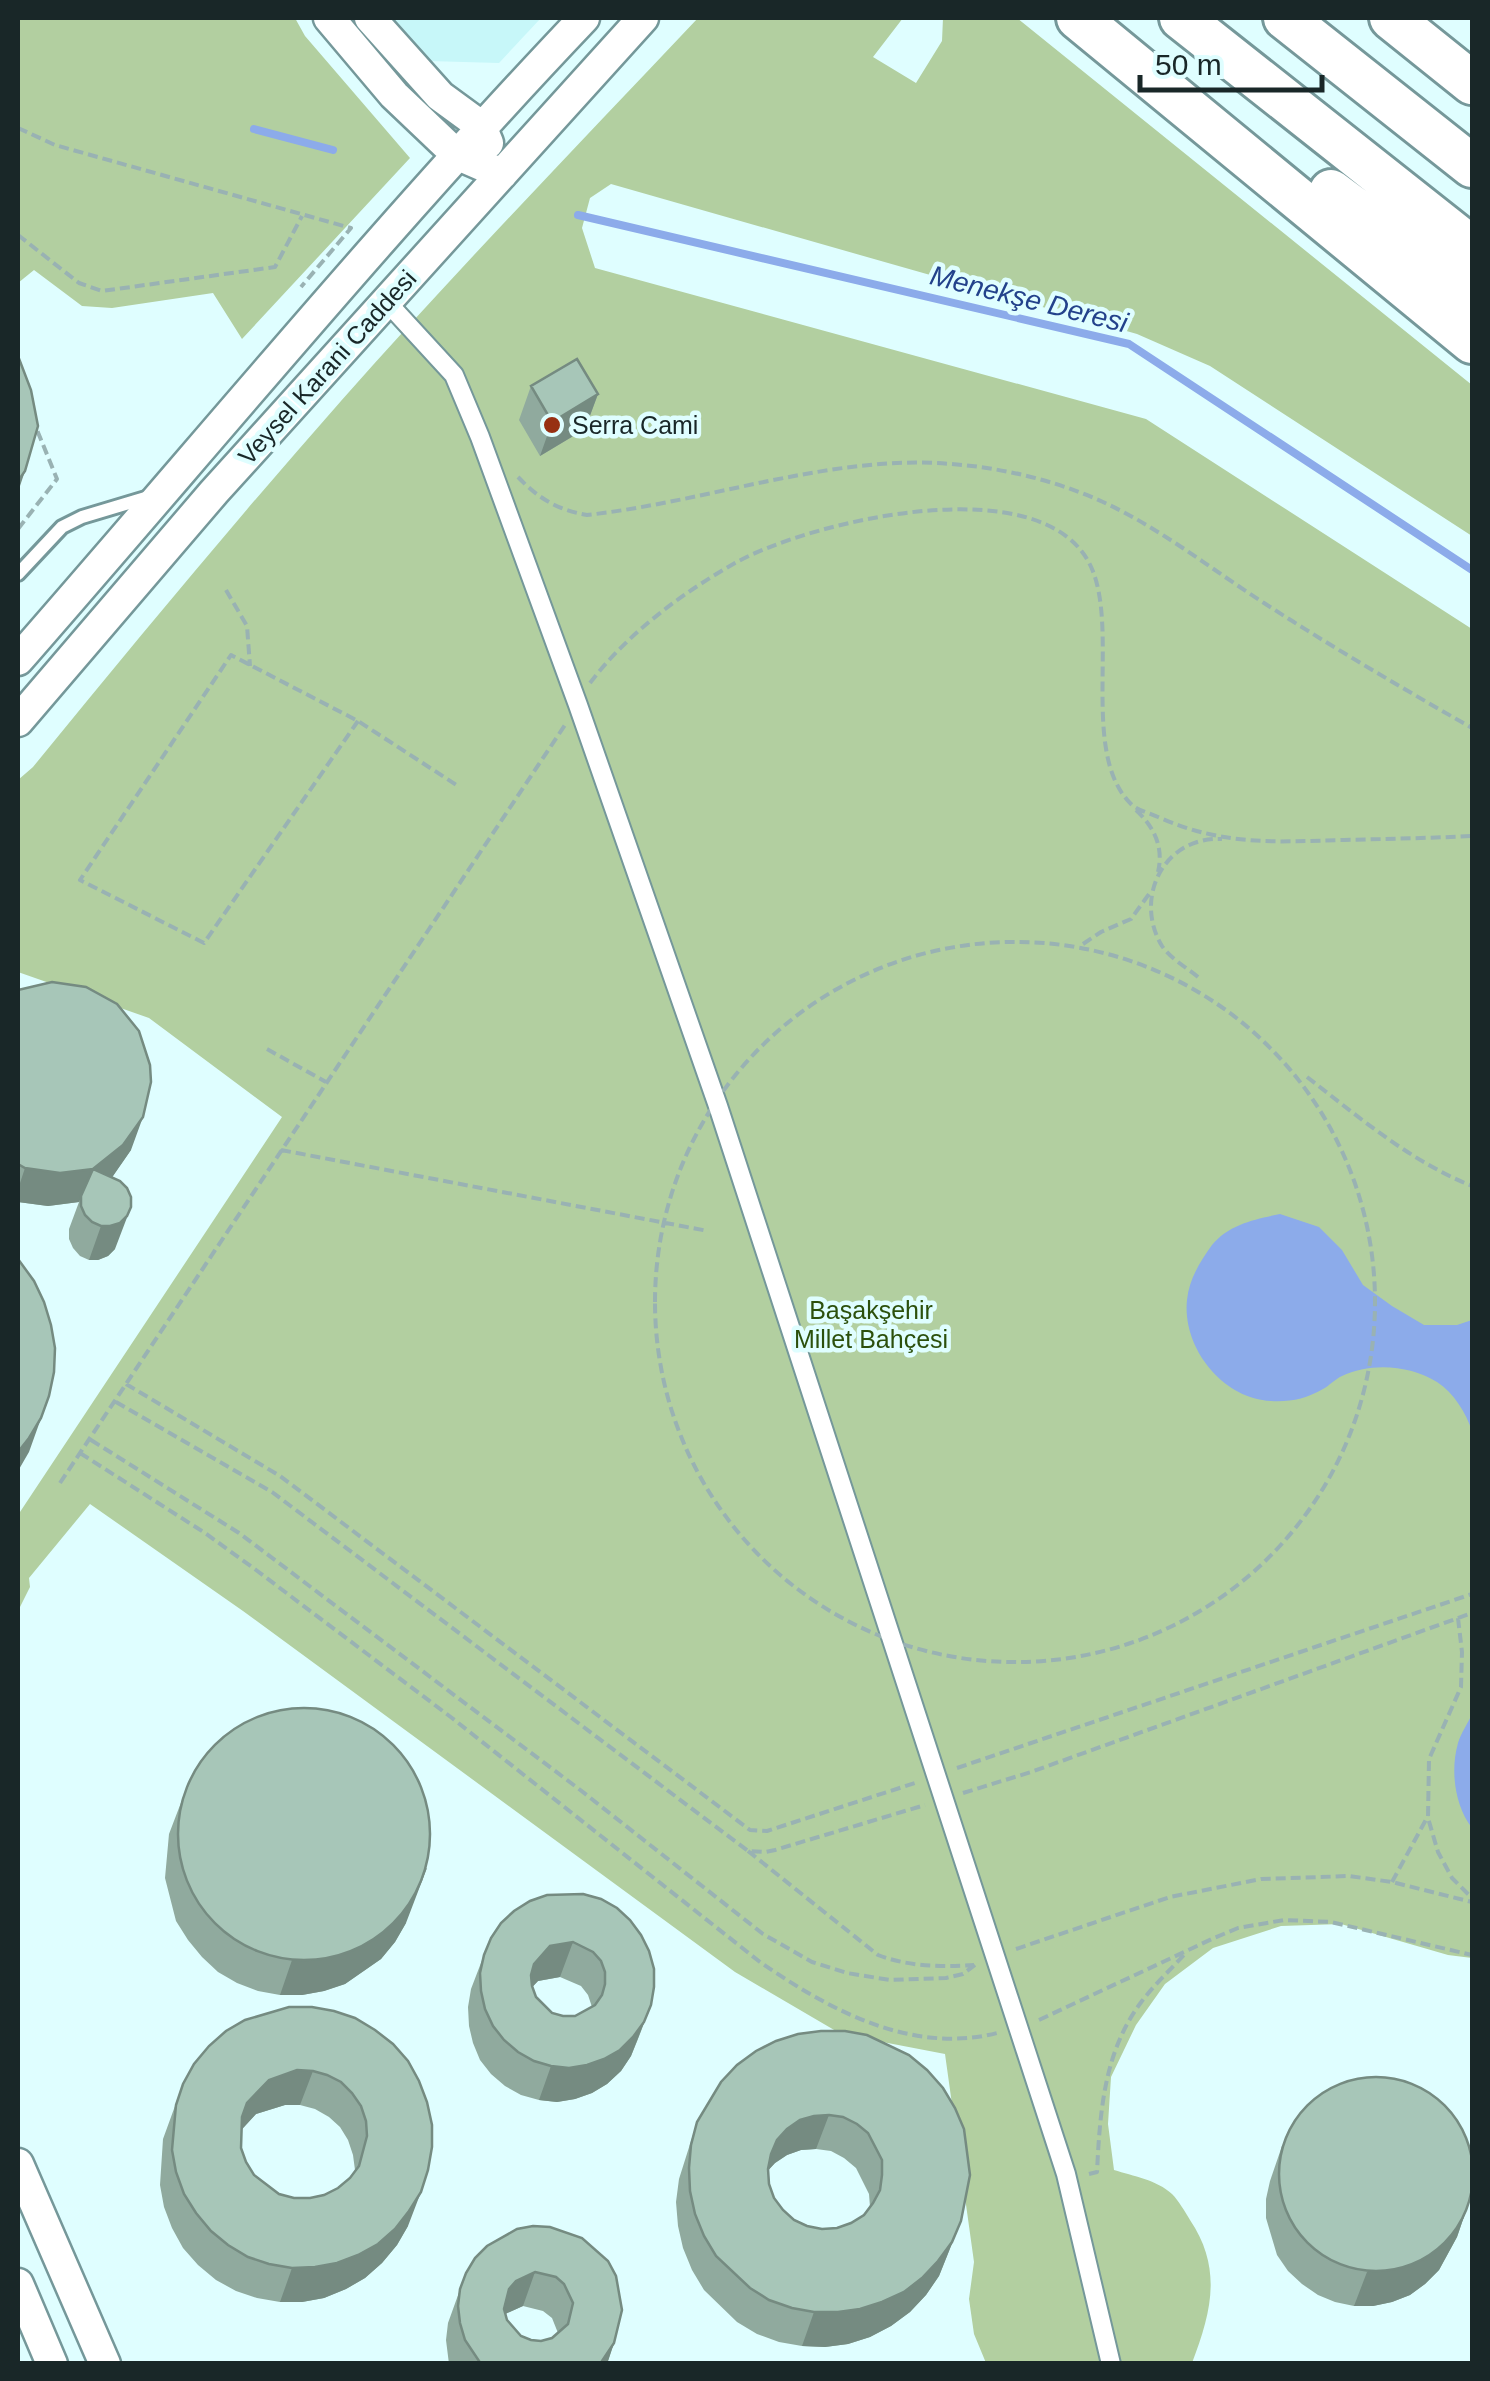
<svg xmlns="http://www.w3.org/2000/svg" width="1490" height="2381" viewBox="0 0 1490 2381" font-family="Helvetica,sans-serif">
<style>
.built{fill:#c7f7f9}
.green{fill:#b2cfa0}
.water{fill:#8cabea}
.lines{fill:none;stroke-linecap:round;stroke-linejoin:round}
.stream{stroke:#8cabea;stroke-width:8}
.service-casing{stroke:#75989a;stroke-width:18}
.pedestrian-casing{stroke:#75989a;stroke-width:22}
.tertiary-casing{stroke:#75989a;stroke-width:35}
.trunk-casing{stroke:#75989a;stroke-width:48}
.path{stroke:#99b2b3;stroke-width:4;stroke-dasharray:10 5;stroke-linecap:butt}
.service{stroke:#fff;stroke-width:12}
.pedestrian{stroke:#fff;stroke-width:18}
.tertiary{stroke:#fff;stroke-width:30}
.trunk{stroke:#fff;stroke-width:42}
.wall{fill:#90aa9e;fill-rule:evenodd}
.shaded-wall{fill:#758b81}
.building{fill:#a7c6b8;stroke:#758b81;stroke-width:2.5;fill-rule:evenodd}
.poi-dot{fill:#973012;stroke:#dffeff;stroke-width:4}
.labels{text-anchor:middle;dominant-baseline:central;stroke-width:9;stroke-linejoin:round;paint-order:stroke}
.street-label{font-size:25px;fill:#192728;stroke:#dffeff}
.poi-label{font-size:25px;fill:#192728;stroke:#dffeff;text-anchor:start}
.park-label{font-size:25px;fill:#2c500c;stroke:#dffeff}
.water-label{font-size:28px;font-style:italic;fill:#23428b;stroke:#dffeff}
</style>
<rect width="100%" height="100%" fill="#dffeff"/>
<path class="built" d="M385 18H541L499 63 428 61Z"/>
<path class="green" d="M18 18H295L305 36 410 158 242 339 213 293 112 308 82 306 34 270 18 283Z
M698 18H903L873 57 916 83 942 41 943 18H1017L1472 385V536L1210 366 1137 334 611 184 590 198 582 228 595 268 1146 419 1472 629V1958L1448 1955 1341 1924 1281 1926 1213 1948 1165 1984 1136 2025 1111 2077 1108 2124 1114 2170C1133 2176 1157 2180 1172 2194 1179 2201 1185 2212 1190 2220 1223 2269 1211 2313 1192 2363H986L974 2334 969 2299 974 2262 945 2054 841 2034 735 1972 243 1611 90 1504 29 1578 30 1587 18 1611V1515L282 1117 149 1018 18 972V780L33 767C134 643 236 520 341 401 457 270 578 145 698 18Z"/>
<path class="water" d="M1280 1214 1319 1227 1342 1250 1363 1285 1392 1306 1424 1325H1457L1472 1320V1431C1466 1413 1454 1393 1437 1382 1411 1365 1370 1362 1342 1376 1335 1379 1329 1386 1323 1389 1306 1399 1290 1402 1271 1401 1223 1399 1182 1348 1187 1300 1189 1279 1200 1262 1212 1245 1229 1224 1256 1219 1280 1214Z
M1472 1714V1828C1455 1806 1450 1771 1458 1743 1461 1733 1468 1723 1472 1714Z"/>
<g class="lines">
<path class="stream" d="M254 129 333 150
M578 215 1129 344 1472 570"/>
<defs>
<path id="service" d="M18 574 62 527 82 517 152 496"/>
<path id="pedestrian" d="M386 301 454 375 480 437 578 705 718 1106 1066 2174 1111 2364"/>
<path id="tertiary" d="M329 18 394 95 456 154 502 174
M370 18 440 96 481 126 488 143
M18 660C206 445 387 225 584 18
M18 721 214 492 643 18
M18 2164 105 2364
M18 2284 52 2364"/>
<path id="trunk" d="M1078 18 1472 342
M1181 18 1472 248
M1285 18 1472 166
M1391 18 1472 83
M1331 191 1472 296"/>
</defs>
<use href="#service" class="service-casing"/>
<use href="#pedestrian" class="pedestrian-casing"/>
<use href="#tertiary" class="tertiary-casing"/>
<use href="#trunk" class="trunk-casing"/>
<path class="path" d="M18 128 55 145 351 228 301 287
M18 235 79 283 102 291 275 267 302 216
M518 477C539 499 558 510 587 515 686 504 781 472 880 464 954 458 1035 471 1103 502 1160 528 1211 569 1264 603 1332 647 1402 688 1472 728
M18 529 57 479 35 425
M226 590 247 626 250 666
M590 683C627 634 682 593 735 563 810 521 1048 464 1092 569 1119 633 1080 754 1131 804 1137 810 1149 813 1158 817 1224 846 1273 842 1344 840 1387 839 1430 838 1472 836
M358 721 204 943 80 880 231 655 358 721 458 786
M1136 810C1154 827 1164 847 1158 872
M655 1302a360 360 0 1 1 720 0a360 360 0 1 1-720 0Z
M1083 944 1101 932 1131 919 1149 894
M1198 977C1187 968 1170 958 1162 946 1133 898 1164 836 1222 839
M267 1049 326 1082
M1307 1077C1360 1118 1410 1161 1472 1186
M281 1150 708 1231
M126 1384 280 1476 750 1830 767 1831 915 1783
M116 1402 272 1492 748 1851 765 1852 775 1850 925 1805
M91 1440 239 1533 579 1789 763 1934 812 1962 847 1973 890 1980 946 1978 963 1974 975 1965
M80 1453 205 1533 256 1570 452 1718 760 1962C828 2009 911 2055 997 2033
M60 1483 565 725
M1458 1618 1462 1652 1461 1687 1429 1759 1428 1818 1438 1852 1452 1878 1472 1898
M957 1768 1472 1594
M963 1793 1031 1772 1472 1613
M748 1851 878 1955C910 1967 941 1967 974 1965
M1392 1882 1428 1816
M1016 1949 1170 1897 1261 1879 1349 1876 1392 1882 1472 1902
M1039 2020 1214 1938 1238 1928 1284 1920 1331 1922 1472 1955
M1089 2174 1097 2172C1100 2111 1104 2051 1142 2001 1155 1984 1170 1970 1184 1955"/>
<use href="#service" class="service"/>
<use href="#pedestrian" class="pedestrian"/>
<use href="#tertiary" class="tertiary"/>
<use href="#trunk" class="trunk"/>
</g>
<path class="wall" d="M531 386 598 394 585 429 540 456 519 420Z
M18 990 131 1150 112 1177 115 1249 108 1256 98 1260H89L80 1256 73 1248 69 1239V1229L79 1202 48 1206 18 1202Z
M190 1779 406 1923 395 1942 381 1959 345 1984 324 1991 302 1995H280L258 1991 237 1983 218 1972 202 1957 188 1940 176 1921 165 1878 169 1834Z
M501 1923 649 1951 651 2005 638 2039 631 2056 621 2071 607 2084 592 2093 575 2099 557 2102 539 2100 521 2095 505 2086 491 2074 480 2060 473 2043 469 2026 468 2007 471 1989 484 1955ZM560 1977 581 1986 588 1995 592 2007 575 2016H563L552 2013 536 1997 532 1987 538 1981Z
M334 2011 408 2226 397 2245 382 2263 365 2278 346 2289 324 2298 302 2302H280L257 2298 236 2291 216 2280 198 2265 183 2248 172 2228 164 2207 160 2185 163 2139 183 2084ZM285 2105H300L315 2109 329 2117 340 2127 348 2140 353 2155 355 2170 350 2178 338 2188 324 2195 310 2198H294L279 2194 254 2175 246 2162 241 2148V2130L256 2114Z
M721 2082 964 2129 961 2221 939 2276 926 2295 910 2312 891 2326 870 2337 848 2344 825 2347 802 2346 779 2342 757 2334 737 2322 704 2290 692 2270 683 2248 678 2226 676 2202 679 2179 697 2122ZM816 2149 831 2151 844 2158 856 2168 869 2194 870 2207 864 2215 851 2223 837 2228 822 2229 807 2226 794 2220 783 2210 774 2198 769 2184 768 2170 775 2163 787 2155 801 2150Z
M1282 2146 1469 2202 1457 2237 1439 2270 1425 2284 1410 2295 1392 2302 1373 2306H1354L1335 2302 1318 2295 1302 2284 1288 2271 1277 2255 1266 2218V2199L1270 2181Z
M608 2261 614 2343 607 2364H449L446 2340 448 2323 466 2273ZM523 2306 543 2311 552 2318 558 2333 552 2338 541 2341 531 2340 521 2336 507 2320 505 2314Z"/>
<path class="shaded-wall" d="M598 394 585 429 540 456 552 422Z
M25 471 18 492V481Z
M143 1117 131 1150 111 1179 93 1169Z
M25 1168 93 1169 79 1202 48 1206 18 1202V1189Z
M131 1207 115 1249 108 1256 98 1260H89L101 1226Z
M49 1396 29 1452 18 1471V1452Z
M427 1868 406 1923 395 1942 381 1959 345 1984 324 1991 302 1995H280L292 1960Z
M573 1942 560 1977 538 1981 522 1998 534 1964 550 1946Z
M651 2005 631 2056 621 2071 607 2084 592 2093 575 2099 557 2102 539 2100 551 2066Z
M297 2070 313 2071 300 2105H285L256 2114 235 2137 247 2103 269 2080Z
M829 2115 816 2149 801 2150 787 2155 775 2163 765 2174 771 2154 777 2140 787 2129 800 2120 814 2116Z
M421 2192 408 2226 397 2245 382 2263 365 2278 346 2289 324 2298 302 2302H280L292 2268Z
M1469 2202 1457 2237 1439 2270 1425 2284 1410 2295 1392 2302 1373 2306H1354L1367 2272Z
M961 2221 939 2276 926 2295 910 2312 891 2326 870 2337 848 2344 825 2347 802 2346 814 2312Z
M535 2272 523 2306 503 2315 509 2289 516 2281Z
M614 2343 607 2364H600Z"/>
<path class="building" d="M18 356 31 390 38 426 25 471 18 481Z
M577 359 598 394 552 422 531 386Z
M52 982 86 987 117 1004 139 1031 150 1065 151 1082 143 1117 123 1145 93 1169 120 1181 127 1188 131 1197V1207L127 1216 120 1223 110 1226H101L92 1222 85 1215 81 1206V1196L93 1169 60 1173 25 1168 18 1164V990Z
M18 1259 34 1281 44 1302 51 1325 55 1348 54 1372 49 1396 41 1418 29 1438 18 1452Z
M178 1834a126 126 0 1 1 252 0a126 126 0 1 1-252 0Z
M583 1894 601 1899 617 1908 630 1920 641 1935 649 1951 654 1969V1987L651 2005 644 2022 633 2037 620 2050 604 2059 587 2065 569 2068 551 2066 534 2061 518 2052 504 2040 493 2026 485 2009 481 1991 480 1973 484 1955 491 1938 501 1923 514 1911 530 1901 547 1895ZM573 1942 593 1952 601 1961 605 1972V1984L602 1995 595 2005 575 2016H563L552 2013 536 1997 532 1986 531 1975 534 1964 550 1946Z
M289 2007H312L334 2011 355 2018 375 2030 393 2044 408 2061 419 2081 427 2102 432 2125V2147L428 2170 421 2192 409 2211 395 2229 378 2244 358 2255 337 2263 315 2267 292 2268 269 2264 248 2257 228 2245 211 2231 196 2213 184 2194 176 2172 172 2150 176 2105 183 2084 194 2064 209 2046 226 2031 245 2020ZM297 2070 313 2071 327 2075 341 2082 352 2093 361 2106 366 2121 367 2136 359 2166 350 2178 338 2188 324 2195 310 2198H294L279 2194 254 2175 246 2162 241 2148 242 2117 247 2103 269 2080Z
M821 2031H845L867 2035 909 2055 927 2070 943 2088 955 2108 964 2129 970 2175 961 2221 952 2242 938 2261 922 2278 904 2292 882 2302 860 2309 838 2312H814L792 2308 769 2300 750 2288 716 2256 704 2236 695 2214 690 2191 689 2168 691 2145 697 2122 721 2082 737 2065 756 2051 776 2041 798 2034ZM829 2115 843 2117 857 2124 868 2133 882 2160V2175L880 2190 873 2203 864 2215 851 2223 837 2228 822 2229 807 2226 794 2220 783 2210 774 2198 769 2184 768 2169 771 2154 777 2140 787 2129 800 2120 814 2116Z
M1279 2174a97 97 0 1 1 194 0a97 97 0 1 1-194 0Z
M533 2226 550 2227 582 2238 608 2261 616 2276 622 2310 614 2343 600 2364H481L465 2340 460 2323 458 2306 460 2289 466 2273 475 2258 487 2246 517 2229ZM535 2272 556 2277 564 2284 573 2303 568 2324 552 2338 541 2341 531 2340 521 2336 507 2320 504 2309 509 2289 516 2281Z"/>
<circle class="poi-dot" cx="552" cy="425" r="10"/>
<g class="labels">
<g class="street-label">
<text transform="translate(327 367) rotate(-48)">Veysel Karani Caddesi</text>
</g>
<g class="poi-label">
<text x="572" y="425">Serra Cami</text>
</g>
<g class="park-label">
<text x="871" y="1310">Başakşehir<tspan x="871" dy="29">Millet Bahçesi</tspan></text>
</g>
<g class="water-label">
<text transform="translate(1029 299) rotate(14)">Menekşe Deresi</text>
</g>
</g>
<rect width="1490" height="2381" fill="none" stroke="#192728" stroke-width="40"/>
<path d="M1140 75v15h182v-15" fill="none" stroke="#192728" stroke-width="5"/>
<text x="1155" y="75" font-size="30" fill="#192728" stroke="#dffeff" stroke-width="8" paint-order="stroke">50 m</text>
</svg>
